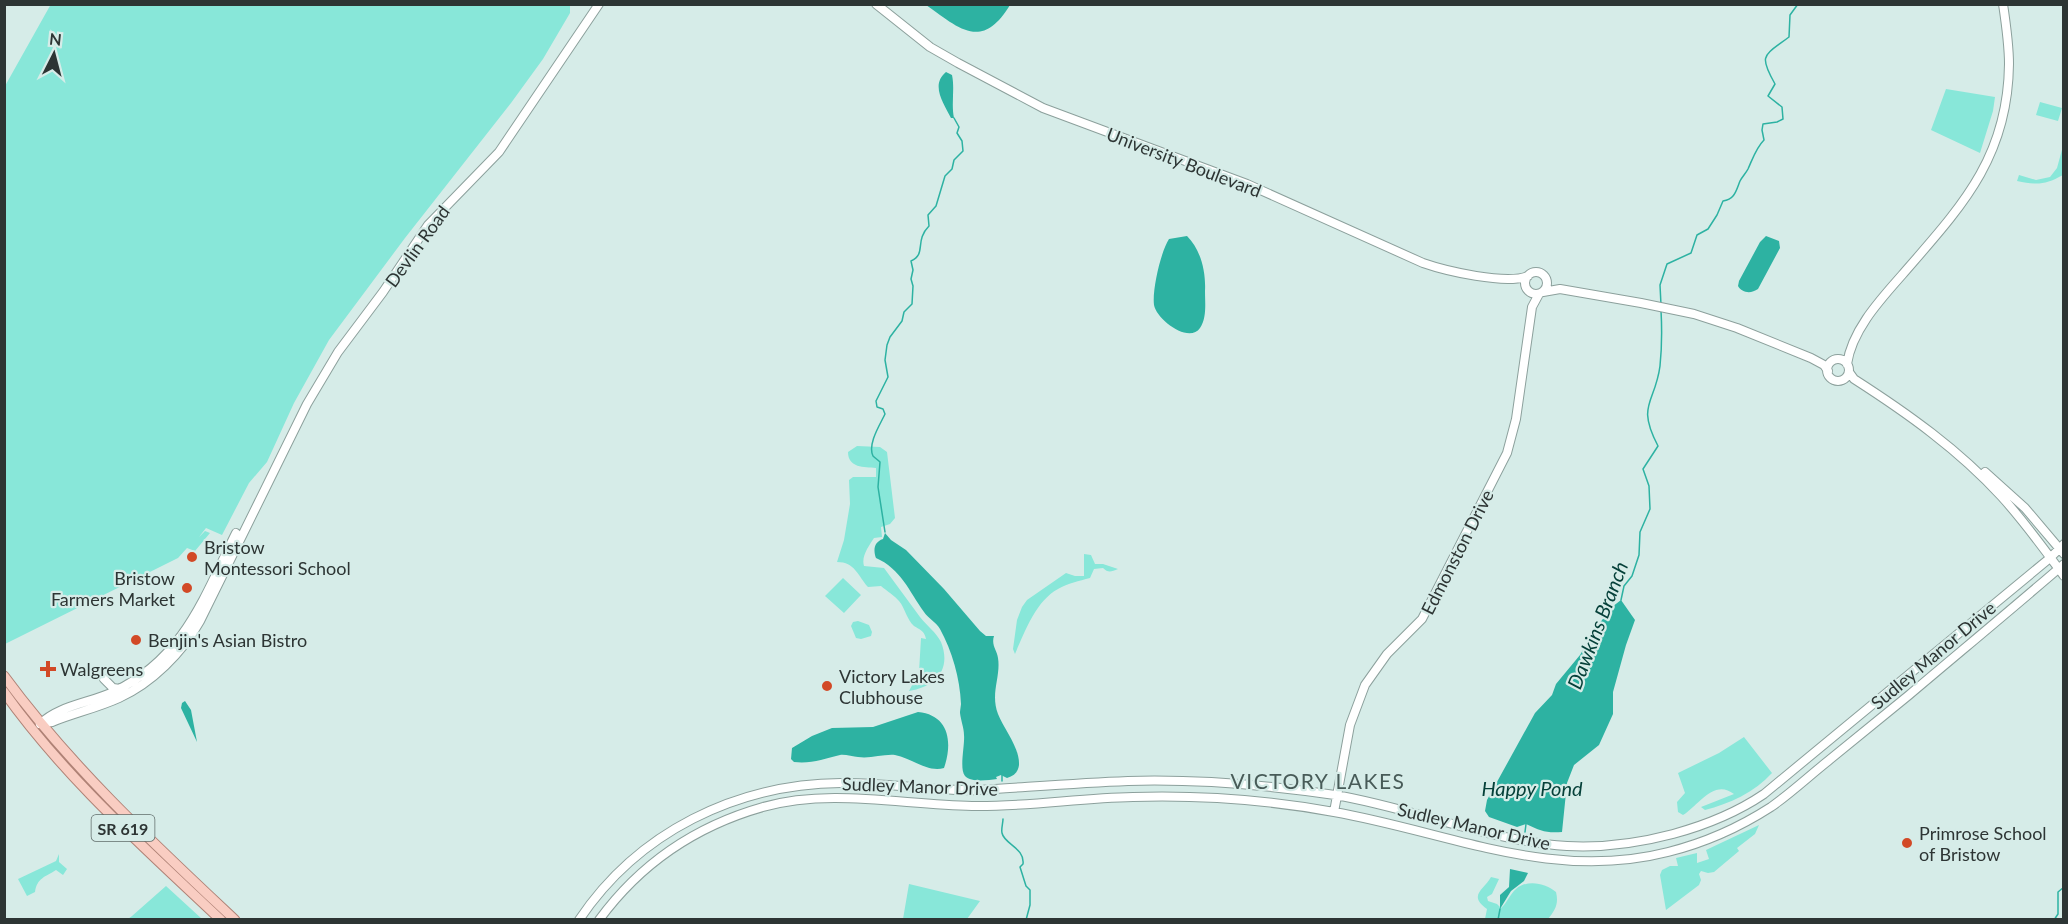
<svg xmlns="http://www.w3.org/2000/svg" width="2068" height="924" viewBox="0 0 2068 924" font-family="Lato,sans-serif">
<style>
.green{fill:#88e7d9}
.water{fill:#2db2a2}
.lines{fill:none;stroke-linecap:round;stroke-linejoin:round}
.stream{stroke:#2db2a2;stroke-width:1.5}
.secondary-casing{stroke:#8ca09c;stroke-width:10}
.primary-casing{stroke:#af8276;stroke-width:11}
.secondary{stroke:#fff;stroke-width:8}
.primary{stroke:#f9cdc2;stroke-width:9}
.poi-dot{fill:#d24926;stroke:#d6ece8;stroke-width:2}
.labels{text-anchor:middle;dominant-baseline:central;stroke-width:4.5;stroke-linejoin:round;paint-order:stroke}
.shield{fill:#d6ece8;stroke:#606c6a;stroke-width:1.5}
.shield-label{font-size:16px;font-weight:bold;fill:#2d3534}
.street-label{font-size:18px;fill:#2d3534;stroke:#d6ece8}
.poi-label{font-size:18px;fill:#2d3534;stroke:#d6ece8;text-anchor:start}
.water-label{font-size:20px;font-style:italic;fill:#054039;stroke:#d6ece8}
.quarter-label{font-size:21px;letter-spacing:1.5px;fill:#485b58;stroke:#d6ece8}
</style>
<rect width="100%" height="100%" fill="#d6ece8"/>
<path class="green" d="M51 4H570V13L543 59 511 103 405 238 329 340 294 403 267 462 249 483 222 535 206 528 199 537 205 531 210 533 195 551 187 548 178 558 5 644V86Z
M1946 89 1995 97 1993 111 1980 153 1931 130Z
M2040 102 2062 108 2058 121 2036 115Z
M2063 146V175C2045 185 2037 185 2017 181L2019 175 2036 180 2050 177 2057 168Z
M857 446 880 447 887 452 895 518 890 524 881 527 882 537 874 538C869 546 861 556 864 566L884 568C896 584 908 601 920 617 927 626 936 632 941 642 952 670 935 687 909 691L919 672 921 638 926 639C924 630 920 630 914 626 907 620 905 608 899 601 895 596 887 591 881 586L868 587C858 576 855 562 837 562L844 540 850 504 849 480 853 477H876V468C864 467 848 468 848 452Z
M1084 554 1091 555 1095 564H1103L1118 569C1111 572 1108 573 1103 568L1094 569 1090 578C1079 581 1068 583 1058 589 1036 601 1025 631 1015 654L1013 649 1017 620 1022 607 1027 600 1066 573 1075 576H1084Z
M843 578 861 595 844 613 825 596Z
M858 621 869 625 872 632 871 636 861 639 856 638 851 626 853 622Z
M1744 737 1772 773C1755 792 1729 804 1705 810L1701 807 1734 794C1714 778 1698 806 1683 815L1678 812 1677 802 1685 793 1678 773 1719 753Z
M1759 825 1755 834 1737 848 1739 851 1714 872 1708 873 1701 871 1699 874 1701 880 1699 885 1666 910 1660 875 1662 870 1670 866H1678L1676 858 1697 853V863L1709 859 1706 850Z
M59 854V862L67 869 63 875 56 870C45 877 37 878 35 892L27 896 18 879 56 861Z
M1491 877 1499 879 1492 894 1487 897 1488 901 1497 904 1501 908C1507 903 1510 894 1516 889 1527 879 1546 883 1556 892 1559 904 1555 910 1548 919H1485L1487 909C1467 895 1485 889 1491 877Z
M909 884 980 901 967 919H903Z
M166 886 202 919H128L132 916Z"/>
<path class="water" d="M926 5H1010C982 51 960 29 926 5Z
M946 72 952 75C955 89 951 104 954 118H951C944 104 930 85 946 72Z
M1187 236C1201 250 1206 272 1205 291 1205 302 1207 318 1200 328 1189 344 1157 320 1154 305 1152 290 1161 251 1169 239Z
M1766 236 1779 241 1780 248 1758 289C1751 294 1742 293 1738 286L1739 281 1760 242Z
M885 533 891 540 906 550 944 589 980 631 986 636H994C991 645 997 650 998 658 1001 677 990 693 998 714 1004 729 1020 748 1019 765 1018 772 1014 776 1007 778L1001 775 996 777 997 779C988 780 972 783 965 776 959 769 965 745 964 735 964 728 961 721 960 713 960 711 961 705 961 704 960 678 952 651 940 629 936 622 928 618 924 612 909 591 901 569 876 558 873 550 874 542 883 539Z
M1621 600 1635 620 1626 645 1613 692V714L1599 745 1574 765 1567 783 1562 832C1545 833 1541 831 1526 824L1517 827 1489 817 1485 811 1487 800 1535 713 1552 695 1556 684 1580 655 1596 628 1612 607Z
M185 701 191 710 197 742 181 708 182 703Z
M918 712C949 715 953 742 944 768 928 773 911 758 895 755 883 754 870 759 858 757 853 757 845 754 840 755 824 759 811 764 794 762L791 759 792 748 812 736 832 728 873 727Z
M1510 869 1528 873 1524 881 1511 891 1500 909V895L1509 887Z"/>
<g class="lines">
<path class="stream" d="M1661 305 1660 285 1667 264 1691 253 1697 235 1708 229 1717 215 1723 201C1735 199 1736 191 1740 181 1742 177 1746 173 1748 169 1753 158 1756 148 1764 140L1762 130 1763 124 1777 122 1783 119 1782 107 1768 96 1775 84C1758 54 1764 56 1789 37L1790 15 1798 4
M885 532 878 487 880 462C878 460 875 458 873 456 867 444 881 423 885 414L883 409 877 407 876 401 888 377 885 360 887 345 890 337 902 321 904 312 912 304 913 286 911 279 913 270 911 261C927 254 914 241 929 226L928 215 936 206 945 176 952 169 954 160 963 151 962 141 957 133 959 127 954 118
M1621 600 1624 586 1632 576 1639 555 1640 532 1650 509 1649 486 1643 469 1658 446C1636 404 1655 404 1660 366 1662 347 1662 329 1661 310
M1002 775V781
M1003 819C1003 823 1001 829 1002 833 1004 844 1025 848 1023 864L1020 867 1026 886 1030 890V905L1026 920
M1525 832 1526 824
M1498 920 1500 909
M2054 920 2058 914V892L2064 887"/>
<defs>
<path id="secondary" d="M876 4 930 47 958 63 1043 108 1247 184 1423 263C1446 271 1506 285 1528 276
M1525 283a11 11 0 1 1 22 0a11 11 0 1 1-22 0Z
M1543 292 1560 289 1641 303 1694 314 1737 328 1811 358 1824 365 1828 371
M1827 370a11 11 0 1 1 22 0a11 11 0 1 1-22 0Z
M1847 364C1852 330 1880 300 1902 275 1960 208 2008 159 2009 64 2009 44 2006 24 2003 4
M1849 372 1854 379C1907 413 1959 450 2001 496 2024 521 2044 549 2064 576
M1985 472 2025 508 2064 554
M104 679 113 688 120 689
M40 724 52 722C74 713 97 708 119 698 152 683 182 653 200 621L307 404 338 352 383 292 428 225 499 152 599 4
M40 724C59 705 91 703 115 691 184 658 204 597 236 533
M1334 812 1350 725 1365 685 1387 654 1422 619 1507 453 1516 419 1532 307 1539 294
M579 920C638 832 736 784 841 783 887 782 932 792 978 790 1028 787 1078 783 1128 781 1197 779 1267 785 1335 795 1413 808 1488 841 1567 846 1603 848 1639 843 1673 834 1706 825 1736 813 1764 794L2050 558 2064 544
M599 920C640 864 696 826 763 807 831 788 902 805 972 806 1026 807 1079 798 1133 797 1201 795 1268 800 1334 812 1448 832 1551 882 1668 852 1704 843 1740 827 1771 807 1791 793 1809 776 1828 761 1855 739 1882 717 1909 695 1961 651 2013 608 2064 564"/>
<path id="primary" d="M4 676C71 767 153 843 235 920
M4 692C65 778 145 848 221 920"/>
</defs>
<use href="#secondary" class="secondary-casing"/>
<use href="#primary" class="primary-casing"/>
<use href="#secondary" class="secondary"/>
<use href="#primary" class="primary"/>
</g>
<g class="poi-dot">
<circle cx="192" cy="557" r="6"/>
<circle cx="187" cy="588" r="6"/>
<circle cx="136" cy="640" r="6"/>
<path d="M45 660h6v6h6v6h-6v6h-6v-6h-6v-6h6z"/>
<circle cx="827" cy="686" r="6"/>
<circle cx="1907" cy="843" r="6"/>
</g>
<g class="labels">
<rect class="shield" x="91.5" y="815" width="63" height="26" rx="4.5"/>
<g class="shield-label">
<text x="123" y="828">SR 619</text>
</g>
<g class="street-label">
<text transform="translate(1184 162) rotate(21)">University Boulevard</text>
<text transform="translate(417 246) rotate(-54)">Devlin Road</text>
<text transform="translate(1457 552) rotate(-63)">Edmonston Drive</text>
<text transform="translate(1933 655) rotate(-40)">Sudley Manor Drive</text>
<text transform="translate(920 786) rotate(2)">Sudley Manor Drive</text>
<text transform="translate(1474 826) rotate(13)">Sudley Manor Drive</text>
</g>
<g class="poi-label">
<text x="204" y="547">Bristow<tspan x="204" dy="21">Montessori School</tspan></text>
<text x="175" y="578" text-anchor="end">Bristow<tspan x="175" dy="21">Farmers Market</tspan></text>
<text x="148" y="640">Benjin's Asian Bistro</text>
<text x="60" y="669">Walgreens</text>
<text x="839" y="676">Victory Lakes<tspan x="839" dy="21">Clubhouse</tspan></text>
<text x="1919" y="833">Primrose School<tspan x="1919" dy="21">of Bristow</tspan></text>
</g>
<g class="water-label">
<text transform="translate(1597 625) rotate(-69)">Dawkins Branch</text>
<text x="1532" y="788">Happy Pond</text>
</g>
<g class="quarter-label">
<text x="1318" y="780">VICTORY LAKES</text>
</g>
</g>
<rect width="2068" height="924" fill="none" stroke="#2d3534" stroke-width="12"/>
<g transform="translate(54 54) rotate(6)" stroke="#d6ece8" stroke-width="4.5" paint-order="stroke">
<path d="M0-4.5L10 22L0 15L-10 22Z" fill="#2d3534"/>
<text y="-9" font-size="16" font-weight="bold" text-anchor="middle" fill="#2d3534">N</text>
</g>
</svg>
